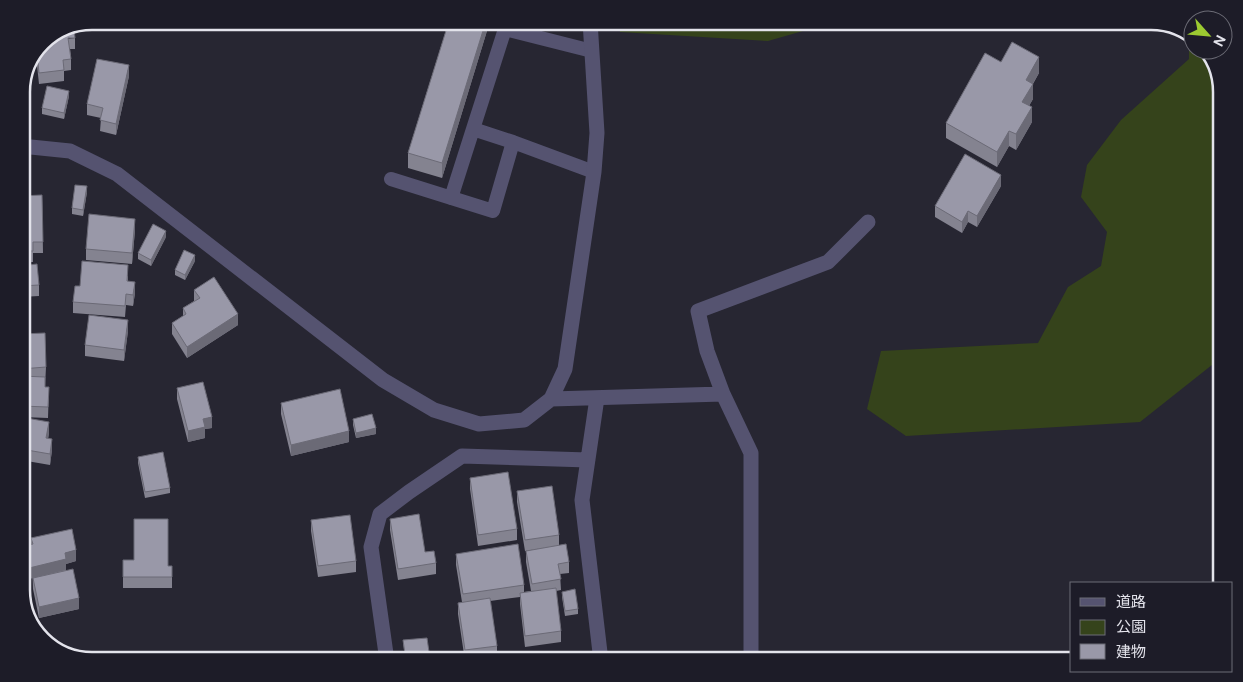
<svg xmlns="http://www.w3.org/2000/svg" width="1243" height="682" viewBox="0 0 1243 682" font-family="'DM Sans','Noto Sans JP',sans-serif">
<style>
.green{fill:#35431b}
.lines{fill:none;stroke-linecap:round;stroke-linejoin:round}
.service{stroke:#555370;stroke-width:14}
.minor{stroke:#555370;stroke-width:15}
.wall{fill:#848390}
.shaded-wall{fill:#6b6a76}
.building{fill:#9998a8;stroke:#6b6a76}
.rim{fill:none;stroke:#e3e3eb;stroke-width:2.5}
</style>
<rect width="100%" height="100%" fill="#272632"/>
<path class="green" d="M619 21H838L768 41 620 32Z
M1189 33 1193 37V50H1207L1210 53 1222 88V357L1140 422 906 436 867 409 881 351 1038 343 1068 287 1101 266 1107 232 1081 197 1087 165 1121 120 1189 59Z"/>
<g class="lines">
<path class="service" d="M513 142 473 129 505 29 592 51
M391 179 493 211 513 142 594 172
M451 198 473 129"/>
<path class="minor" d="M21 146 70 151 117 174 383 380 434 410 479 424 524 420 551 399 565 369 594 172 597 133 590 21
M723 394 707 351 698 311 828 262 868 222
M597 398 582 500 601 661
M551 399 723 394 751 453V661
M387 661 371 547 380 514 409 492 462 456 588 460"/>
</g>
<path class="wall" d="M449 21H490L442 178 408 168V153Z
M75 38V49H70L71 59V70L64 71V81L39 84 36 56 42 42Z
M1001 62 1039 73 1033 84V99L1029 106 1032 122 1016 150 1009 146 997 167 946 138V123Z
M129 76 116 135 100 131 101 118 87 115V104Z
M69 96 64 119 42 114V108Z
M1001 186 977 227 968 222 962 233 935 217V206Z
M87 192 83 216 72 214V208Z
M42 195 43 253H33V262H21V196Z
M135 230 132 264 86 260V249Z
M166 237 151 266 138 259V253Z
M195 261 185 280 175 275V270Z
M21 266 39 285V296L21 297Z
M128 276V281L135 293 133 306 126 305 125 317 73 313V302L80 286Z
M194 290 238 325 187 358 172 334V323L183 316V308L194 301Z
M128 331 124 361 85 356V345Z
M21 334 46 367 45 387H49L48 418 22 417 49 433 48 439 52 450 50 465 21 460Z
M177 388 212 428 205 429V438L188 442 177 399Z
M281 403 349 442 291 456 281 414Z
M353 419 376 434 356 438 353 425Z
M138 457 170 488V493L145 498 138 463Z
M470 478 517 529V540L478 546 470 489Z
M517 491 559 535V545L569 562V573L560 574 561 590 556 591 561 631V642L525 647 520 604V597L490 601 497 646V657L465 661 458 614V603L462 602 456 565V554L524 585V592L531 591 526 562V551L549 547 525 551 517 502Z
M390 519 425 552 436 563V574L398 580 390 530Z
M311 520 356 561V572L318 577 311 531Z
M31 538 76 561 66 564V570L79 609 39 618 33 589Z
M123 560 168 566H172V588H123Z
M562 592 578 609V614L565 616 562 597Z
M403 640 429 652V658L405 660Z"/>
<path class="shaded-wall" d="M486 21H490L442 178V163Z
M1039 57V73L1026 95V80Z
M129 65V76L116 135V124Z
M1033 84V99L1022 117V102Z
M69 91V96L64 119V113Z
M1032 107V122L1016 150V134Z
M1009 131V146L997 167V152Z
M1001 175V186L977 227V216Z
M87 186V192L83 216V210Z
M968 211V222L962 233V222Z
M135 219V230L132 264V253Z
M166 231V237L151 266V260Z
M195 255V261L185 280V275Z
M135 282V293L133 306V295Z
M238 314V325L187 358V347Z
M128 320V331L124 361V350Z
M212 417V428L205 429V438L188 442V431L203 419Z
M49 422V433L46 450V438Z
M376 428V434L356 438V433Z
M349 431V442L291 456V445Z
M52 439V450L50 465V454Z
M76 550V561L66 564V570L21 581V570L65 553Z
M79 598V609L39 618V607Z"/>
<path class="building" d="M449 21H486L442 163 408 153Z
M74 29 75 38H68L71 59 63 60 64 70 39 73 37 53 42 42Z
M1012 42 1039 57 1026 80 1033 84 1022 102 1032 107 1016 134 1009 131 997 152 946 123 985 53 1001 62Z
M97 59 129 65 116 124 100 120 103 108 87 104Z
M47 86 69 91 64 113 42 108Z
M965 154 1001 175 977 216 968 211 962 222 935 206Z
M75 185 87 186 83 210 72 208Z
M42 195 43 242H33V251H21V196Z
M89 214 135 219 132 253 86 249Z
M153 224 166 231 151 260 138 253Z
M184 250 195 255 185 275 175 270Z
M82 261 128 265 127 281 135 282 133 295 126 294 125 306 73 302 75 286H80Z
M37 264 39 285 21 286V266Z
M214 277 238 314 187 347 172 323 186 314 183 308 200 298 194 290Z
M89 315 128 320 124 350 85 345Z
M45 333 46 367 21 369V334Z
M21 376 45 377V387H49L48 407 21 406Z
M203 382 212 417 203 419 205 427 188 431 177 388Z
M340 389 349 431 291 445 281 403Z
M372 414 376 428 356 433 353 419Z
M21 417 49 422 46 438 52 439 50 454 21 449Z
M163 452 170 488 145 492 138 457Z
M508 472 517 529 478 535 470 478Z
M552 486 559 535 525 540 517 491Z
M419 514 425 552 434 551 436 563 398 569 390 519Z
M350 515 356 561 318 566 311 520Z
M134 519H168V566H172V577H123V560H134Z
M72 529 76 550 65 553 66 559 21 570V547L33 544 31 538Z
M518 544 524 585 463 594 456 554Z
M566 544 569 562 558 564 561 579 532 584 526 551Z
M73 569 79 598 39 607 33 578Z
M556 588 561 631 525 636 520 593Z
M575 589 578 609 565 611 562 592Z
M490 598 497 646 465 650 458 603Z
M427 638 429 652 405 654 403 640Z"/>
<path d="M0 0H1243V682H0ZM92 30H1151A62 62 0 0 1 1213 92V590A62 62 0 0 1 1151 652H92A62 62 0 0 1 30 590V92A62 62 0 0 1 92 30Z" fill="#1d1c28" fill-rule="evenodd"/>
<path class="rim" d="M92 30H1151A62 62 0 0 1 1213 92V590A62 62 0 0 1 1151 652H92A62 62 0 0 1 30 590V92A62 62 0 0 1 92 30Z"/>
<rect x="1070" y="582" width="162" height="90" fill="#1d1c28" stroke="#6c6c76"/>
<rect x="1080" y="598" width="25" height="8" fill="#555370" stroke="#6c6c76"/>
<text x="1116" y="607" font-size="15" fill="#e3e3eb">道路</text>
<rect x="1080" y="620" width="25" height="15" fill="#35431b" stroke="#6c6c76"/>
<text x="1116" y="632" font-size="15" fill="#e3e3eb">公園</text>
<rect x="1080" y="644" width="25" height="15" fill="#9998a8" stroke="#6c6c76"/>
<text x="1116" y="657" font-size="15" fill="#e3e3eb">建物</text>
<g transform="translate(1208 35) rotate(117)"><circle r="24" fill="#1d1c28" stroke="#6c6c76"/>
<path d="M0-4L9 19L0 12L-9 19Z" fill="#9cca31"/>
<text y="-8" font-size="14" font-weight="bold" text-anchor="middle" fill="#e3e3eb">N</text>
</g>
</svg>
